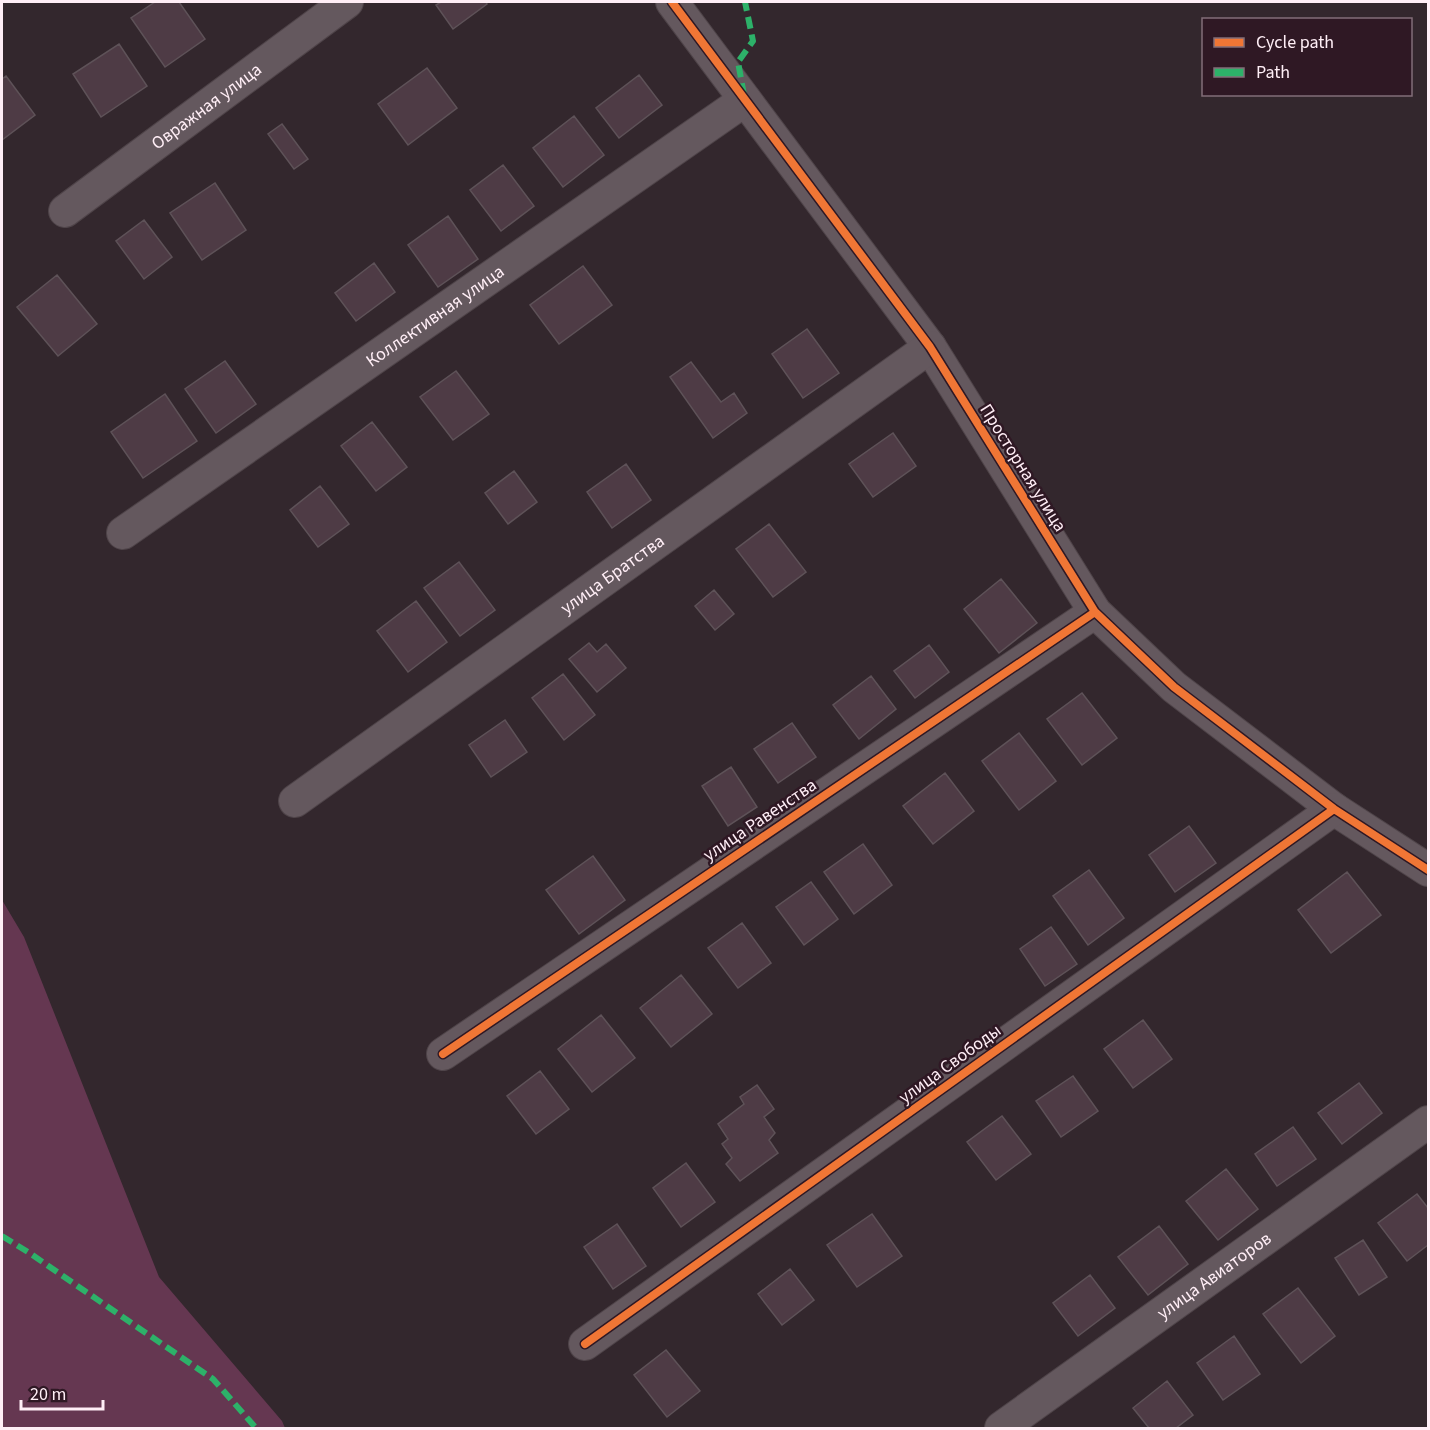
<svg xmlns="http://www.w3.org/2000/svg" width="1430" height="1430" viewBox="0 0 1430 1430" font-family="'Source Sans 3',sans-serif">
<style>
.green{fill:#653751}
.building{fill:#4e3b45;stroke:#5e5258;stroke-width:1.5}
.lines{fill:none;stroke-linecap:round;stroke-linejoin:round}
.street-casing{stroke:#4f4449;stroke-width:34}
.street{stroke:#64585e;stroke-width:32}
.quiet{stroke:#2db169;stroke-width:6;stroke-dasharray:12 6;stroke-linecap:butt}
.cycleway-casing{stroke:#2f1824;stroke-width:11}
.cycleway{stroke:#f07635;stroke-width:8}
.labels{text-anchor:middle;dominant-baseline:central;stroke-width:5;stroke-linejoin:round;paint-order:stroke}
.street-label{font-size:18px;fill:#ffeef6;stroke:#2f1824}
</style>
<rect width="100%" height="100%" fill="#33272d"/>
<path class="green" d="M2 900 24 937 159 1277 282 1421 285 1428H2Z"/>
<path class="building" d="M155 2H179L205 39 165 67 131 18Z
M441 2H486L487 4 453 29 436 5Z
M119 44 147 86 101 117 73 74Z
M427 68 457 108 408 145 378 104Z
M639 75 662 105 619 138 596 108Z
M6 76 35 115 2 140V79Z
M574 116 604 155 563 187 533 148Z
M282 124 308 159 294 169 268 134Z
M503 165 534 206 501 231 470 190Z
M215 183 246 230 202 260 170 213Z
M448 216 478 259 438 287 408 245Z
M144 220 172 257 144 279 116 241Z
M374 263 395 292 356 321 335 293Z
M583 266 612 305 559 344 530 305Z
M57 275 97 324 58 356 17 307Z
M807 329 839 373 803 398 772 354Z
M225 361 256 404 216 433 185 389Z
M691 362 721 402 734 393 747 413 713 438 670 377Z
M456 371 489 414 453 440 420 397Z
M165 394 197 441 143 478 111 432Z
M372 422 407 467 376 491 341 446Z
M893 433 916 466 873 497 849 464Z
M626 464 651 500 612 528 587 492Z
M514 471 537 502 508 524 485 493Z
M320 486 349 524 318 547 290 510Z
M769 524 806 572 773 597 736 549Z
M459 562 495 610 460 636 424 588Z
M1001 579 1037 623 999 653 964 609Z
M714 590 734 614 715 630 695 606Z
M416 601 447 642 408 672 377 631Z
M589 643 597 652 606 644 626 668 597 692 569 659Z
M929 645 949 672 915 698 894 671Z
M563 674 595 715 564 740 532 698Z
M871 676 896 709 859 739 833 705Z
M1082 693 1117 738 1082 765 1047 719Z
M505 720 527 752 491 777 469 745Z
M792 723 816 757 778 783 754 749Z
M1019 733 1056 781 1019 810 982 761Z
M731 767 757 807 728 826 702 786Z
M945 773 974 811 933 844 903 806Z
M1189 826 1216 863 1175 892 1149 855Z
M863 844 892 885 854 914 824 872Z
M593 856 625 900 579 934 546 890Z
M1089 870 1124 918 1088 945 1053 896Z
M1347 872 1381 915 1331 953 1298 910Z
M811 882 838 919 804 945 776 907Z
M742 923 771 963 738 988 708 948Z
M1051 927 1077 964 1045 986 1020 949Z
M681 975 712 1014 671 1047 640 1008Z
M601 1015 635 1058 592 1092 558 1049Z
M1143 1020 1172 1059 1133 1088 1104 1049Z
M540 1071 569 1109 536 1134 507 1096Z
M1073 1076 1098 1111 1061 1137 1036 1101Z
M1359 1083 1382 1113 1342 1144 1318 1113Z
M757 1085 774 1109 764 1117 775 1133 769 1140 778 1153 740 1181 726 1164 732 1158 722 1144 728 1139 718 1124 744 1104 740 1097Z
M1002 1116 1031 1154 996 1180 967 1142Z
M1293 1127 1316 1159 1277 1186 1255 1154Z
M686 1163 715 1202 681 1227 653 1188Z
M1226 1169 1258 1209 1218 1240 1186 1201Z
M1417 1194 1428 1208V1245L1407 1261 1378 1223Z
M872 1214 902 1256 857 1287 827 1245Z
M617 1224 646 1266 613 1289 584 1247Z
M1159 1226 1188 1264 1148 1295 1118 1257Z
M1363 1240 1387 1277 1359 1295 1335 1258Z
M790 1269 814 1300 782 1325 758 1294Z
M1090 1275 1115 1308 1078 1336 1053 1303Z
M1298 1288 1335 1336 1301 1363 1263 1314Z
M1234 1336 1260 1374 1223 1400 1197 1363Z
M666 1350 700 1391 667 1417 634 1375Z
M1167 1381 1193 1415 1176 1428H1149L1133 1408Z"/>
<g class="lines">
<defs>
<g id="street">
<path d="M672 2 930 347 1095 612 1174 687 1334 809 1428 870"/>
<path id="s1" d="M65 211 347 2"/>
<path id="s2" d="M123 533 745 100"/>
<path id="s3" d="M295 801 930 347"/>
<path d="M443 1054 1095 612"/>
<path d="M585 1344 1334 809"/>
<path id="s4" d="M1001 1428 1428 1122"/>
</g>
</defs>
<use href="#street" class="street-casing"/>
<use href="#street" class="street"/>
<path class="quiet" d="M744 95 738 62 753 41 745 2
M2 1236 28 1252 213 1379 256 1428"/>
<defs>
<path id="cycleway" d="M672 2 930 347 1095 612 1174 687 1334 809 1428 870
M443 1054 1095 612
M585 1344 1334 809"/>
</defs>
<use href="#cycleway" class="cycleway-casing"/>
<use href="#cycleway" class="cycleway"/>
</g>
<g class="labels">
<g class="street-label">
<text stroke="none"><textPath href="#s1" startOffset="176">Овражная улица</textPath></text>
<text stroke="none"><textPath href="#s2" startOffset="380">Коллективная улица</textPath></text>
<text transform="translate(1023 468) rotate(58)">Просторная улица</text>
<text stroke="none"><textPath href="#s3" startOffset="390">улица Братства</textPath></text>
<text transform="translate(760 820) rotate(-34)">улица Равенства</text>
<text transform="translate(950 1064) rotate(-36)">улица Свободы</text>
<text stroke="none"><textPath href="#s4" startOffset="262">улица Авиаторов</textPath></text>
</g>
</g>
<rect width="1430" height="1430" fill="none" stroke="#ffeef6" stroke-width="6"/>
<rect x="1202" y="18" width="210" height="78" fill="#2f1824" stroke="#826e78" stroke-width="1.5"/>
<rect x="1214" y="38" width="30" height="9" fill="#f07635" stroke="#826e78" stroke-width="1.5"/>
<text x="1256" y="48" font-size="18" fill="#ffeef6">Cycle path</text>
<rect x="1214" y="68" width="30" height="9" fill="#2db169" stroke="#826e78" stroke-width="1.5"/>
<text x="1256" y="78" font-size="18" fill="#ffeef6">Path</text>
<path d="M21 1400v9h82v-9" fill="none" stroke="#ffeef6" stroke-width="3"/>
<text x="30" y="1400" font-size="18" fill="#ffeef6" stroke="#2f1824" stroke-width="4.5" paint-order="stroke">20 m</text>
</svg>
